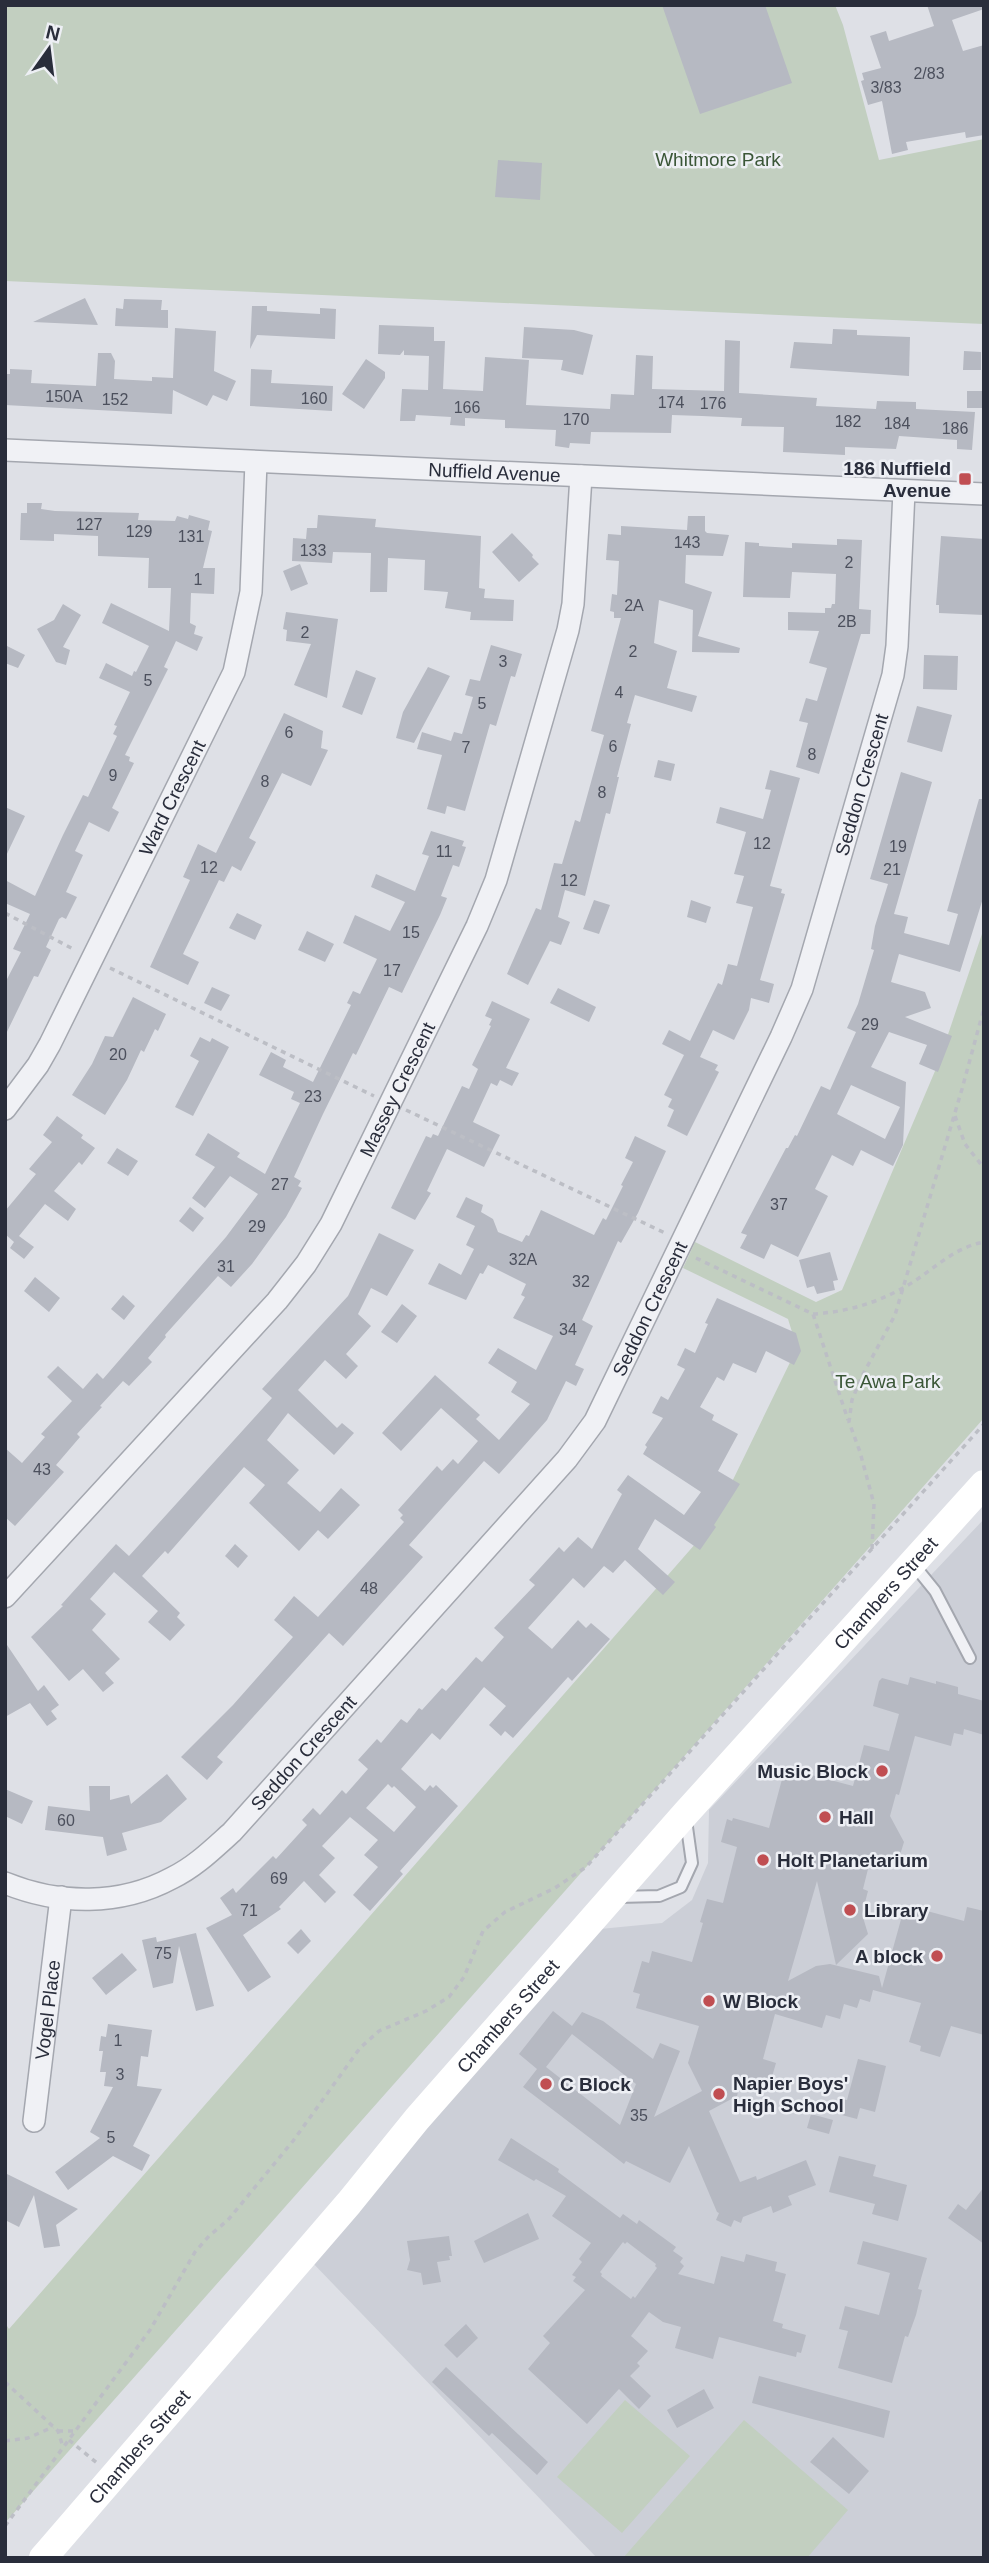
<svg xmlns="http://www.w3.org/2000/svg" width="989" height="2563" viewBox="0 0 989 2563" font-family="Helvetica,sans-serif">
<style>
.built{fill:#cccfd7}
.green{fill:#c2cfc0}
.building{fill:#b6b9c2;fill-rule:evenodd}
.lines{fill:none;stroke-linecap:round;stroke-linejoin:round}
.lane-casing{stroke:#a4a7af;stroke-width:14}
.street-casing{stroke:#a4a7af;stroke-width:24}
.path{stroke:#bcbec5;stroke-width:3.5;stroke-dasharray:5 5;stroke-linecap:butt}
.lane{stroke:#f0f1f5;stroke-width:10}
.street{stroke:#f0f1f5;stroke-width:21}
.secondary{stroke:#fff;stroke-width:28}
.poi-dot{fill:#c04e52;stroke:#edeff4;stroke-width:2.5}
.labels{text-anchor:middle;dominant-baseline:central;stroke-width:5;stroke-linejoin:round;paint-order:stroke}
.number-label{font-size:16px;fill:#4c505d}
.park-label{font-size:19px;fill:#3a5637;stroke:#edeff4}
.poi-label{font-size:19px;font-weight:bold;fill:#292d3b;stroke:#edeff4;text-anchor:start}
.street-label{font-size:19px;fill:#292d3b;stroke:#edeff4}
</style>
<rect width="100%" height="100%" fill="#dee0e6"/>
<path class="built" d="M984 1519V2558H597L309 2259 600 1929 662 1923 692 1900 708 1863 709 1810Z"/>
<path class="green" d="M5 5H835L843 25 879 160 984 139V324L5 281Z
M984 928V1418L5 2523V2323L9 2329 710 1527 797 1348 788 1319 683 1268 695 1242 816 1302 842 1290 938 1064Z
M625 2400 690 2456 622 2533 557 2477Z
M744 2420 848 2510 807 2558H623Z"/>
<path class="building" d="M662 5H765L792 83 700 114Z
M927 5H984V9L952 20 963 51 984 45V135L966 138 965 132 906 142 908 150 892 154 882 101 868 105 861 81 864 80 862 73 881 68 870 36 886 31 889 41 934 26Z
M498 160 542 163 540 200 495 197Z
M85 298 98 325 33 322Z
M124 299 162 300 161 310H168V328L115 326 116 308 123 309Z
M252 306H267V311L320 314V308L336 309 335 339 257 335 250 349Z
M379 325 434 327V341H445L443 389 483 391 485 357 529 360 526 405 610 409 611 394 634 395 636 355 653 356 652 389 724 391 725 340 740 341 739 393 817 398 816 406 876 409 877 401 916 402V409L975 412 972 450 957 449V440L899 436 896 449 845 447V455L783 452 784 427 741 426 742 418 702 416 672 415 671 433 591 432 590 444 570 443 569 448 555 446 556 430 505 428V420L465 418V426L450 425 451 417 416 415 415 421H400L402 389 428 390 429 356 404 355V350L400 355 378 354Z
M524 327 574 330 593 335 583 375 561 370 563 360 522 358Z
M175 328 216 331 214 371 236 381 227 401 213 395 207 406 173 390 172 414 5 405V374H10V369L32 370 31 383 96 386 98 353H111L115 361 114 379 152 381V377L173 378Z
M833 329 857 330V335L910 337 909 376 790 368 794 342 832 344Z
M964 351 981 352V370H963Z
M366 359 385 372V378L364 409 342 394Z
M251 369 272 370 271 383 333 386 332 411 250 406Z
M967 391H984V408H967Z
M27 503H42L41 509 55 511 139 513 138 520 175 521 177 516 188 519 189 515 210 521 208 530 212 531 203 568H215L214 594 191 593 190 623 196 626 194 634 203 637 197 651 176 641 164 667 168 669 125 755 130 757 129 761 134 763 112 808 119 812 109 832 89 822 75 851 83 855 66 892 77 897 66 919 62 917 59 919 46 947 51 950 38 977 34 976 5 1036V983L21 952 13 949 30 914 5 903V880L35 896 63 835 83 795 88 797 117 736 113 734 117 726 114 725 130 692 99 678 106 663 132 676 134 671 136 672 149 646 102 623 111 603 169 631 171 588H148L149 558 98 556V536L54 534V541L20 540 21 513H27Z
M318 515 376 519 375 527 481 536 479 588 485 589 484 598 514 600 513 621 470 620 471 612 445 608 448 592 424 590 425 560 388 558 387 592H370L371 553 333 552 332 563 292 561 293 538 306 539 307 528H317Z
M688 516H705V531L707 533 729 535 723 556 686 555 685 583 712 592 698 636 740 648 739 653 692 652 693 610 659 600 654 643 677 651 667 688 697 696 692 712 635 695 627 723 631 724 617 777H619L610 814 606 813 585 896 565 890 558 917 570 922 561 945 550 941 528 985 507 974 536 908 541 910 554 863 562 864 575 820 580 822 604 735 591 731 621 618H614V612L610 611 612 594 617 595 619 561 606 560 608 534 621 535V526L687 530Z
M512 533 533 555 532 557 539 564 519 582 492 552Z
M941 536 984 539V615L939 613V605H936Z
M837 539 862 540 859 609 871 610 870 634H861L819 774 796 767 808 723 799 721 806 698 817 701 827 668 809 663 819 631 788 630V612L825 613V608H831L832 604H835L836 574 792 572 790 598 743 597 745 542 759 543V546L792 548V543L837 545Z
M300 564 308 584 291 591 283 571Z
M63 604 81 615 63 647 70 650 66 665 56 662 37 629 54 620Z
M286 612 338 619 327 698 294 685 311 644 286 641 287 630 283 629Z
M5 645 25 655 18 668 5 663Z
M491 645 522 654 515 677 511 676 496 726 490 724 465 811 447 806 445 814 427 809 442 755 417 749 422 732 451 741 454 732 462 734 473 697 465 695 470 679 480 681Z
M924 655 958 656 957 690 923 689Z
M428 667 450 676 414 743 396 738 403 712Z
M356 670 376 678 362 715 342 707Z
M917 706 952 715 942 752 907 742Z
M284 713 323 731 321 748 328 750 311 786 282 773 249 838 256 842 241 871 232 866 224 882 219 880 183 954 199 962 188 985 150 967 190 880 183 877 198 844 216 853Z
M658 760 675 764 671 781 654 777Z
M770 770 800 778 770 886 782 889 781 893 785 894 760 980 774 984 769 1003 751 998 749 1010 734 1040 713 1030 700 1057 718 1065 715 1070 719 1072 687 1136 667 1126 674 1110 668 1107 672 1099 664 1095 684 1055 662 1044 669 1030 690 1041 718 983 722 985 728 964 737 966 753 907 736 903 744 876 734 874 746 832 716 823 720 807 763 819 771 790 765 789Z
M901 772 932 782 894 914 908 917 904 933 949 945 958 914 947 911 979 799H984V895L960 972 899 954 891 982 925 992 931 1008 905 1017 952 1036 938 1072 919 1064 927 1045 889 1032 871 1067 906 1082 903 1145 893 1166 861 1150 853 1166 832 1155 815 1189 828 1196 798 1257 771 1244 764 1259 740 1248 747 1235 741 1233 786 1148H788L795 1135 797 1136 821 1086 830 1090 856 1032 847 1028 858 1004 874 950 871 949 875 926 888 884 870 879ZM851 1085 900 1107 885 1139 837 1114Z
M5 807 25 816 5 858Z
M431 831 464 841 462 846 466 847 459 867 453 865 441 896 447 898 440 915 402 993 389 987 356 1055 353 1053 323 1114 294 1177 301 1181 298 1186 302 1188 286 1217 252 1264 231 1287 218 1276 165 1335 166 1337 148 1358 152 1362 129 1386 123 1381 100 1406 102 1407 77 1434 80 1437 56 1465 64 1472 15 1526 5 1517V1448L22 1463 45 1437 41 1434 72 1401 47 1377 58 1366 83 1389 97 1373 103 1379 226 1237 258 1194 230 1176 205 1208 192 1198 215 1167 195 1155 208 1133 240 1153 237 1157 265 1174 300 1103 291 1099 294 1092 259 1075 271 1052 286 1060 283 1067 313 1082 351 1005 347 1003 353 991 360 994 377 959 343 943 355 915 390 931 405 902 371 887 376 874 415 891 429 856 422 854Z
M594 900 610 905 599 934 583 929Z
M691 900 711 907 706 923 687 917Z
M237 913 262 925 255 940 229 928Z
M307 931 334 944 325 962 298 950Z
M212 987 230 995 221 1011 204 1003Z
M558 988 596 1007 589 1022 550 1003Z
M133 997 166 1014 158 1031 155 1029 144 1052 141 1050 127 1080 105 1115 72 1095 92 1064 105 1036 113 1037Z
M492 1001 530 1019 506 1068 519 1073 512 1086 500 1080 497 1086 491 1083 473 1122 500 1135 484 1167 447 1149 427 1191 431 1193 415 1220 391 1208 426 1136 431 1138 433 1134 438 1136 462 1086 469 1089 478 1069 472 1065 491 1026 489 1025 492 1019 485 1016Z
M200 1037 210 1042 212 1038 229 1047 193 1116 175 1107 199 1061 190 1056Z
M57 1116 83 1135 81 1138 95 1148 82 1165 79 1162 54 1191 76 1209 68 1221 45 1204 19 1236 34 1247 24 1259 10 1248 14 1242 5 1234V1211L36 1174 29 1169 52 1142 43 1135Z
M635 1136 666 1151 638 1213 621 1243 618 1241 582 1320 593 1326 575 1365 584 1369 576 1386 566 1381 547 1420 499 1474 484 1461 409 1545 423 1557 343 1646 329 1633 217 1757 223 1762 207 1780 181 1757 233 1705 293 1637 274 1620 294 1596 318 1617 404 1522 400 1518 403 1515 398 1510 429 1475 437 1466 442 1471 453 1459 458 1464 478 1441 441 1408 401 1451 382 1433 435 1375 480 1415 476 1419 499 1440 530 1404 511 1392 517 1382 488 1363 498 1348 536 1370 553 1336 513 1318 525 1297 521 1295 526 1284 488 1265 483 1274 480 1273 466 1300 428 1284 439 1263 461 1275 474 1249 466 1245 475 1226 456 1217 466 1197 483 1205 481 1212 493 1219 498 1232 522 1242 526 1235 529 1236 541 1210 594 1235 603 1218 606 1220 623 1186 621 1185 633 1162 625 1158Z
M117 1148 138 1161 128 1176 107 1163Z
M190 1207 204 1218 193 1232 179 1221Z
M379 1233 414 1250 387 1296 371 1288 358 1314 371 1326 346 1354 358 1366 346 1379 325 1360 298 1390 337 1428 342 1423 354 1433 334 1455 288 1413 267 1440 299 1470 287 1483 320 1512 341 1488 360 1505 328 1539 318 1530 299 1551 249 1503 265 1485 244 1467 168 1554 165 1551 142 1576 180 1613 177 1617 185 1625 170 1641 148 1622 158 1611 114 1572 90 1599 106 1614 92 1630 120 1659 105 1673 114 1683 103 1692 83 1669 69 1681 31 1637 63 1606 61 1605 116 1544 129 1556 272 1398 262 1389 348 1296Z
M830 1252 838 1280 833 1281 835 1290 817 1294 814 1286 807 1288 799 1260Z
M35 1277 60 1298 49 1312 24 1291Z
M123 1295 135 1306 124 1320 111 1309Z
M717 1298 796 1333 801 1351 794 1365 766 1351 756 1373 733 1363 724 1381 717 1377 700 1407 714 1415 712 1420 738 1434 718 1471 740 1484 714 1525 716 1527 700 1550 655 1519 638 1549 675 1582 663 1595 625 1560 613 1573 604 1566 584 1588 573 1578 528 1628 552 1649 578 1620 586 1628 591 1623 610 1639 572 1681 568 1677 513 1738 505 1731 501 1736 489 1725 506 1706 484 1687 440 1740 432 1733 401 1769 425 1791 430 1785 433 1788 436 1785 458 1806 400 1871 403 1874 370 1911 353 1895 378 1867 364 1855 378 1840 350 1817 322 1846 335 1858 319 1875 336 1892 325 1903 304 1881 279 1907 281 1909 243 1935 271 1977 248 1992 206 1928 232 1915 220 1898 233 1888 236 1893 273 1856 276 1859 307 1825 302 1820 313 1808 320 1815 342 1790 346 1794 368 1769 358 1760 377 1739 381 1743 401 1719 407 1723 419 1708 422 1710 442 1688 446 1691 476 1657 482 1662 504 1637 494 1628 535 1585 529 1580 559 1547 564 1552 578 1537 592 1549 622 1494 617 1490 628 1475 684 1515 701 1492 643 1454 647 1447 645 1445 663 1418 652 1413 661 1396 668 1400 685 1369 677 1365 685 1348 695 1353 708 1324 705 1323ZM388 1784 392 1788 394 1786 416 1807 394 1832 366 1808Z
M402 1304 417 1316 397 1343 381 1332Z
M235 1544 248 1556 238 1568 225 1556Z
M5 1642 38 1691 44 1685 59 1705 51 1711 57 1719 47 1726 30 1703 5 1717Z
M910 1677 936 1684V1681L958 1687V1694L984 1701V1735L964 1729 963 1735 954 1733 951 1746 915 1736 899 1795 896 1794 890 1816 904 1842 896 1868 870 1861 863 1889 868 1891 862 1914 868 1934 836 1965 817 1881 788 1981 816 1966 830 1964 879 1976 882 1988 905 1905 964 1921 967 1907 984 1911V2035L951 2026 940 2057 920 2051 921 2046 909 2042 921 2003 873 1990 870 2002 860 1999 857 2008 844 2004 840 2019 826 2015 822 2028 775 2014 763 2059 776 2063 769 2087 741 2079 737 2096 709 2111 740 2182 756 2176 757 2180 806 2160 816 2185 788 2196 792 2205 773 2213 771 2206 743 2217 741 2223 734 2220 731 2227 716 2220 719 2213 717 2212 689 2146 670 2183 626 2161 624 2164 523 2087 537 2069 519 2054 553 2011 572 2026 582 2012 603 2021 653 2059 660 2043 680 2051 654 2117 702 2091 688 2063 699 2026 636 2008 640 1994 633 1992 642 1961 649 1963 652 1951 692 1962 703 1923 700 1922 707 1899 723 1903 737 1847 721 1842 727 1819 732 1821 733 1818 769 1828 785 1768 853 1786 864 1745 889 1751 899 1714 873 1706 879 1681 882 1678 908 1685ZM572 2034 636 2084 620 2125 546 2067Z
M167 1774 187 1799 161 1822 122 1833 127 1850 107 1856 103 1837 45 1830 48 1806 90 1811 89 1786H110V1800L129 1795 131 1804Z
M5 1789 33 1801 22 1824 5 1816Z
M301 1929 311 1941 298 1954 287 1943Z
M196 1933 214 2006 196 2011 179 1946 173 1983 153 1988 142 1940 156 1937 157 1942Z
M122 1953 137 1970 106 1995 92 1978Z
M108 2024 152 2030 148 2057 141 2056 137 2086 162 2089 133 2146 150 2155 142 2171 113 2156 68 2190 55 2172 100 2138 90 2132 113 2087 104 2086 106 2072H100L103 2051H99L101 2036 106 2037Z
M858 2059 886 2066 875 2112 860 2108 857 2119 838 2114 842 2099 847 2100Z
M811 2114 833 2120 829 2134 807 2128Z
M511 2138 559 2169 558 2172 620 2218 623 2214 637 2224 639 2220 676 2247 673 2251 683 2258 680 2262 684 2266 678 2274 714 2284 721 2256 744 2262 746 2254 777 2262 775 2271 786 2274 773 2321 783 2324 782 2328 806 2335 801 2353 797 2352 796 2357 719 2337 713 2359 675 2348 681 2327 663 2322 649 2312 631 2336 648 2351 637 2363 640 2366 630 2376 651 2396 639 2409 619 2389 587 2424 528 2369 550 2343 543 2336 585 2290 573 2281 576 2277 572 2275 582 2262 579 2259 591 2243 552 2216 566 2196 536 2179 534 2181 498 2160ZM623 2242 625 2244 627 2242 656 2264 655 2266 657 2268 635 2298 633 2296 631 2299 601 2276 602 2274 600 2272Z
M839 2156 876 2165 873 2176 907 2185 898 2221 872 2214 875 2204 829 2192Z
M5 2173 78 2209 56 2225 60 2246 44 2248 34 2195 19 2227 5 2220Z
M984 2187V2244L948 2218 958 2204 966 2210Z
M528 2213 539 2239 484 2263 474 2241Z
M449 2236 452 2256H449L450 2260 437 2262 441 2282 423 2285 421 2273 407 2270 410 2260 407 2241Z
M863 2241 927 2258 918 2289 922 2290 916 2315 908 2337 905 2336 892 2383 838 2368 848 2331 839 2329 845 2306 879 2315 890 2273 857 2264Z
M466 2324 478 2338 457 2358 444 2345Z
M446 2367 548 2462 537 2475 492 2433 489 2436 432 2382Z
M759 2376 890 2411 884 2438 752 2403Z
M704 2389 714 2408 677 2428 667 2410Z
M833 2437 869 2471 849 2494 810 2462Z"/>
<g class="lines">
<defs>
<path id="lane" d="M914 1565 935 1591 970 1658
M618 1897 659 1896 681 1887 692 1863 686 1820"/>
<g id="street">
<path id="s1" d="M5 450 984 494"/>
<path id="s2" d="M5 1109 38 1065 50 1044 234 672 251 592 256 462"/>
<path id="s3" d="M5 1597 277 1301 306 1264 331 1224 477 926 496 880 568 630 573 604 581 476"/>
<path id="s4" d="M5 1883C59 1905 120 1906 172 1878 195 1867 213 1849 232 1832L567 1459 595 1421 781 1037 802 989 893 675 897 646 904 491"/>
<path id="s5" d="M34 2121 61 1897"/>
</g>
</defs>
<use href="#lane" class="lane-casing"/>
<use href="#street" class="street-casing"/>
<path class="path" d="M5 913 75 950
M110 968 374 1096
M406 1110 665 1233
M955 1116 965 1144 984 1168
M696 1258 813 1314 848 1420
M813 1314C845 1312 874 1304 903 1288 931 1273 951 1248 984 1242
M872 1549 874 1504 860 1452 849 1422 852 1400 861 1378 895 1315 962 1089 984 1008
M5 2382 58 2431 63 2447
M58 2431H76
M69 2440 97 2463
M5 2441 28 2438 53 2427
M5 2526 150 2330 195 2252 209 2236 228 2220 293 2141 360 2048 379 2031 426 2011 449 1997 464 1977 483 1931 505 1912 555 1888 586 1867 984 1424"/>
<use href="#lane" class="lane"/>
<use href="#street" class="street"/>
<path class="secondary" id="s6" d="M43 2558 349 2203 417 2119 686 1813 984 1484"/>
</g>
<g class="poi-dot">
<rect x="958" y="472" width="14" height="14" rx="3.5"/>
<circle cx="882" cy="1771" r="7"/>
<circle cx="825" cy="1817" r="7"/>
<circle cx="763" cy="1860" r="7"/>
<circle cx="850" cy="1910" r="7"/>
<circle cx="937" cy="1956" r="7"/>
<circle cx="709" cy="2001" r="7"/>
<circle cx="546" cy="2084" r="7"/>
<circle cx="719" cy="2094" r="7"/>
</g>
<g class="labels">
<g class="number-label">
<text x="929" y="73">2/83</text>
<text x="886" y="87">3/83</text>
<text x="64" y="396">150A</text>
<text x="314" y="398">160</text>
<text x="115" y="399">152</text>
<text x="671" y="402">174</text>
<text x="713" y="403">176</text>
<text x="467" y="407">166</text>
<text x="576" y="419">170</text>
<text x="848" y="421">182</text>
<text x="897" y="423">184</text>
<text x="955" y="428">186</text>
<text x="89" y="524">127</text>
<text x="139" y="531">129</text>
<text x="191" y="536">131</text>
<text x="687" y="542">143</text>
<text x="313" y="550">133</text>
<text x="849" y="562">2</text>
<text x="198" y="579">1</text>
<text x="634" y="605">2A</text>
<text x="847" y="621">2B</text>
<text x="305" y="632">2</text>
<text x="633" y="651">2</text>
<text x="503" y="661">3</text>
<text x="148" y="680">5</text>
<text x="619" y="692">4</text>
<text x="482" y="703">5</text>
<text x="289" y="732">6</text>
<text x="613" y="746">6</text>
<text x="466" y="747">7</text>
<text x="812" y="754">8</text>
<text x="113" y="775">9</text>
<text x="265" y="781">8</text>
<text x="602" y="792">8</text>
<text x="762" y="843">12</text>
<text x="898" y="846">19</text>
<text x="444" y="851">11</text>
<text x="209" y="867">12</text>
<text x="892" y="869">21</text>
<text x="569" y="880">12</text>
<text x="411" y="932">15</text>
<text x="392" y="970">17</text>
<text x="870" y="1024">29</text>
<text x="118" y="1054">20</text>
<text x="313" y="1096">23</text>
<text x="280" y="1184">27</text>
<text x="779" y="1204">37</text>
<text x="257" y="1226">29</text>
<text x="523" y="1259">32A</text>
<text x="226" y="1266">31</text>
<text x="581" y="1281">32</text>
<text x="568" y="1329">34</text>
<text x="42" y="1469">43</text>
<text x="369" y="1588">48</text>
<text x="66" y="1820">60</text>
<text x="279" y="1878">69</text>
<text x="249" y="1910">71</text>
<text x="163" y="1953">75</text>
<text x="118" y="2040">1</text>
<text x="120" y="2074">3</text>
<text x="639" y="2115">35</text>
<text x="111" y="2137">5</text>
</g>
<g class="park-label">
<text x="718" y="159">Whitmore Park</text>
<text x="888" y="1381">Te Awa Park</text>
</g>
<g class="poi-label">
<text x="951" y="468" text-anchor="end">186 Nuffield<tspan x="951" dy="22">Avenue</tspan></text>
<text x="868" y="1771" text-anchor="end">Music Block</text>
<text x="839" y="1817">Hall</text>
<text x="777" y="1860">Holt Planetarium</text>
<text x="864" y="1910">Library</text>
<text x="923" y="1956" text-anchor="end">A block</text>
<text x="723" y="2001">W Block</text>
<text x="733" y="2083">Napier Boys'<tspan x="733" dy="22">High School</tspan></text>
<text x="560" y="2084">C Block</text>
</g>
<g class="street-label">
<text stroke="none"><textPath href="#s1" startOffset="490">Nuffield Avenue</textPath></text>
<text stroke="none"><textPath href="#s4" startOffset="1489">Seddon Crescent</textPath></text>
<text stroke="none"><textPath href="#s2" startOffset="354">Ward Crescent</textPath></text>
<text stroke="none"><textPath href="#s3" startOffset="646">Massey Crescent</textPath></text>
<text stroke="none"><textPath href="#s4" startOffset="922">Seddon Crescent</textPath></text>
<text stroke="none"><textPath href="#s6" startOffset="1281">Chambers Street</textPath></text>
<text stroke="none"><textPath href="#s4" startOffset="355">Seddon Crescent</textPath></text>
<text stroke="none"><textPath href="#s5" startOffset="112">Vogel Place</textPath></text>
<text stroke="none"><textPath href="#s6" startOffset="714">Chambers Street</textPath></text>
<text stroke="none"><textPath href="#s6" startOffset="147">Chambers Street</textPath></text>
</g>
</g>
<rect width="989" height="2563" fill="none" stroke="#292d3b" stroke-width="14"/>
<g transform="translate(49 49) rotate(14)" stroke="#edeff4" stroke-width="5" paint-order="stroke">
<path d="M0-5L12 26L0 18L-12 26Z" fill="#292d3b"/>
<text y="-10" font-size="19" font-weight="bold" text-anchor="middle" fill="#292d3b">N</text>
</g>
</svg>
